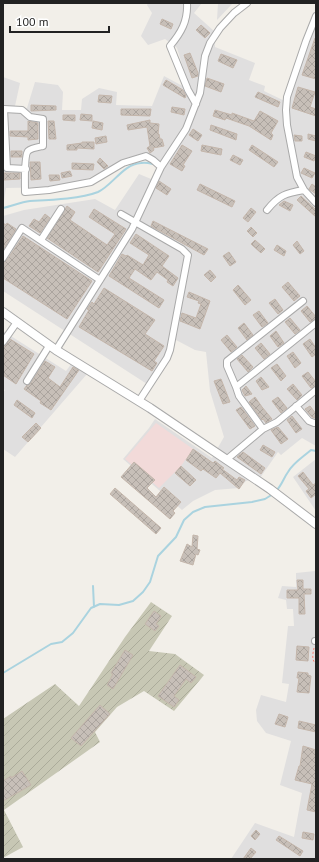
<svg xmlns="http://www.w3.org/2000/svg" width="319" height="862" viewBox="0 0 319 862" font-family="'PT Sans',sans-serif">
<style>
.residential{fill:#e0dfdf}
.commercial{fill:#f2dad9}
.construction{fill:url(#construction-furrows)}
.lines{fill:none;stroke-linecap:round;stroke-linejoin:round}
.stream{stroke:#aad3df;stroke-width:2}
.building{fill:url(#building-cross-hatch);stroke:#c4b6ab}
.minor-casing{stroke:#a9a9a9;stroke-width:8}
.tertiary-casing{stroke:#a9a9a9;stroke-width:10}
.path{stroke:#fa8072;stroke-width:1;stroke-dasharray:2 2;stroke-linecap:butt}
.minor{stroke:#fff;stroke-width:6}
.tertiary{stroke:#fff;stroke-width:8}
</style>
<defs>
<pattern id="construction-furrows" width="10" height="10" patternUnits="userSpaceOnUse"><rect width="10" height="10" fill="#c7c7b4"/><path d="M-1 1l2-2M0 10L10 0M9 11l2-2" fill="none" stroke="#abab9a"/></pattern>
<pattern id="building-cross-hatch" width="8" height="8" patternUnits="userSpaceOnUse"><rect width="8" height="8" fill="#c7bfb8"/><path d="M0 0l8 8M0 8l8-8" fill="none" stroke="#aba49e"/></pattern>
</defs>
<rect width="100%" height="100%" fill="#f2efe9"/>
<path class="residential" d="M148 3H202L194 13 214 31 215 47 255 63 249 80 265 86 264 91 289 103 296 77 316 22V446L302 438 281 455 278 452 260 478 246 481 239 488 215 490 193 501 182 510 123 459 149 428 155 419 212 458 224 437 210 391 206 352 195 350 176 340 169 338 168 348 162 362 147 384 3 291V216L24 210 95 199 115 210 139 174 156 181 165 165 147 153 127 158 89 178 57 187 6 188 4 201H3V77L20 83 15 106 27 108 35 82 58 85 63 92 62 110H81L82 99 99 88 117 92 116 105 152 106 164 76 190 90 177 48 165 39 148 45 141 36 152 13 147 5Z
M218 3H233L217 20Z
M3 331 66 371 72 363 87 374 15 457 3 449V393L5 390 3 389Z
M316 459V511L293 477Z
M315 571 316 574V859H231L255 823 294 837 302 793 280 785 291 741 266 733 257 721 256 710 261 695 286 702 289 684 282 683 288 626H294L293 609H287L286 600 278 598 282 586 296 587V573Z"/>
<path class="commercial" d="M156 423 193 449 181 466 159 488 125 459Z"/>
<path class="construction" d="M151 602 172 616 149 651 175 654 204 675 174 711 144 691 117 707 95 732 100 742 4 810 23 847 3 858V719L55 684 79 706 125 637Z"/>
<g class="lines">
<path class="stream" d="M3 208C12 206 21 202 30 201 50 200 80 199 98 192 113 185 123 164 141 163 145 162 149 163 153 164
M276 491C282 485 283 479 288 472 293 463 303 457 311 450L316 451
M93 586 94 607
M3 673 51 644 62 642 73 633 91 608 100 604 119 605 133 601 143 592 150 582 158 556 176 537 184 520 193 512 205 507 252 502 265 499 273 494"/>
</g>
<path class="building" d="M162 19 173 24 171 29 160 24Z
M201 25 210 33 205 38 196 30Z
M315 38H316V79L302 75Z
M190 53 198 73V76L192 78 184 55Z
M221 54 237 60 233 68 218 61Z
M207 78 224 84 221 92 205 86Z
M166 80 183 90 186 96 185 98 163 85Z
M298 87 315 92 310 107 316 109V116L292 108Z
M258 92 280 102 278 107 255 97Z
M99 95 112 96 111 103 98 102Z
M31 105 56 106V110L31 111Z
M172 107 185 109 184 115 171 112Z
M121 109H151L150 116 121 115Z
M215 110 232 115V113L254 121 260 111 278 121 271 133 273 135 271 140 249 126 226 118 225 120 213 116Z
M81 114 92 115V121L80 120Z
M63 115H75V121L63 120Z
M150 120V123L159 124 158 134H159L160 139H162L164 146 153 148 154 150 150 153 147 148 150 146 147 127 128 130 127 125Z
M28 121 38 123V139L28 140V137L10 136V131H28Z
M48 121H54L56 139H49Z
M93 121 103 123 102 130 92 128Z
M211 125 237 134 236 140 210 130Z
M193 129 202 135 198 141 189 135Z
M308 134 316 136V141L308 139Z
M294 135 302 136V141H295Z
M106 136 107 142 96 144 95 138Z
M82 142H94V149L77 148V150H67V145L82 143Z
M182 145 192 151 183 165 185 166 182 171 170 164Z
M202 145 222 149 221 155 201 151Z
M252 145 278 162 274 167 249 150Z
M11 151H22V157H11Z
M306 152 316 156 314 161 304 157Z
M233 155 243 160 240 165 230 160Z
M100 158 108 166 104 169 97 162Z
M30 162H40L41 179 31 180Z
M72 163 94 164 93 170 72 169Z
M304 168 315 173 312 178 301 173Z
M70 171 72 176 62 178 61 173Z
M4 173H20V179L4 180Z
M49 175H59L60 180 50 181Z
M159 181 171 189 167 195 156 188Z
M200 184 235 201 232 207 197 190Z
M312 184 316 187V194L309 189Z
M301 196 316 210V217L297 200Z
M284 201 293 205 290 211 279 205Z
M67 206 75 212 70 220 107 245 115 234 89 217 94 209 126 229 98 272 47 238Z
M251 208 256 212 248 222 243 218Z
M45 214 50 218 40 233 29 226 34 219 39 222Z
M153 221 208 249 204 255 151 226Z
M3 223 6 225 7 223 16 229 3 250Z
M251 227 257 233 253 237 247 231Z
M136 234 169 256 162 266 178 278 173 286 167 282 168 280 157 272 151 280 135 269 129 278 164 300 159 308 109 276 122 254 126 256 127 255 143 265 149 255 130 243Z
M23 236 92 281 67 319 3 278V262L7 260Z
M255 240 265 249 261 253 251 244Z
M297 241 304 251 300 254 293 245Z
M277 245 286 251 284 256 274 250Z
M229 252 236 262 230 266 223 256Z
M210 270 216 277 211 282 204 275Z
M288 282 300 296 294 301 282 287Z
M238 285 251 300 245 305 233 290Z
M104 288 155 320 145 334 164 346 154 361 157 363 152 371 79 327 89 310 87 309 92 302 94 304Z
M189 292 210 301 200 329 180 321 182 313 196 318 201 304 198 303 199 301 187 297Z
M275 299 283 310 278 314 269 303Z
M307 306 316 317V319L310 322 301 311Z
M259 311 268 323 262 327 253 315Z
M290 318 300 330 295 334 285 322Z
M244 323 253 335 247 340 238 328Z
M276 331 284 343 278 347 270 336Z
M227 335 237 347 231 352 221 340Z
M10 339 34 354 16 384 3 375V349Z
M310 339 316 348V354L312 357 303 344Z
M261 343 270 354 264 359 255 348Z
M293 352 301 363 295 368 287 356Z
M242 355 253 367 248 372 237 359Z
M45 361 55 367 48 378 60 387 73 367 79 370 51 410 40 403 41 401 24 389 27 385 31 383Z
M277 364 286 376 281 381 271 368Z
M308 372 316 382V386L311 388 302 376Z
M261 377 269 387 262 390 256 381Z
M221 379 230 402 223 404 214 381Z
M293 384 302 395 297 400 287 389Z
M246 386 252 394 245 396 242 390Z
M255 397 262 407 272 419 266 423 263 419 262 420 249 402Z
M278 397 287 408 281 413 272 401Z
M17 400 35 413 32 418 14 405Z
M310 406 316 414 315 418 312 417 305 409Z
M241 407 255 426 250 429 236 410Z
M292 416 302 429 296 433 287 420Z
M36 423 41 428 28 442 22 437Z
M278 427 288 439 281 444 271 430Z
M263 445 275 452 272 457 260 450Z
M193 449 213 463 215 461 224 468 222 469 237 480 239 477 245 480 239 489 220 473 216 478 203 469 201 471 186 460Z
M243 452 265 468 261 474 237 457Z
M134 462 155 480 147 488 156 497 164 487 181 502 173 511 175 513 170 519 121 477Z
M181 466 196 480 190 486 175 473Z
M303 472 313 485 316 483V494L311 498 306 491 309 489 298 476Z
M115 488 161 528 156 534 110 494Z
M193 535 198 536 197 549 200 550 198 555 196 554 193 565 180 561 187 544 192 547Z
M297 580H303V589H311V594H304L305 614H299V598H287V590H298Z
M154 611 161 616 156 624 159 626 155 631 145 624Z
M297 646 309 647 308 661 296 660Z
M125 650 133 655 113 689 107 685 113 674 111 673Z
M180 665 196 677 191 683 186 679 174 696 179 700 174 707 158 696Z
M298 672 308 673V675L311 676 309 693 297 692 299 678H297Z
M100 705 110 714 81 746 71 738Z
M279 714 288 717 285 727 275 724Z
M299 721 316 725V732L298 728Z
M303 746 316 750V812L307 810 312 784 295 780 299 766H300Z
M22 771 31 785 3 801V781L11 776V778Z
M256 830 260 834 255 840 251 836Z
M303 832 314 834 313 840 302 838Z
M279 836 303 851 300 856 276 840Z
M251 848 256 852 250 859H243Z"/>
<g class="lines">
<defs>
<path id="minor" d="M187 3C188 21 181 33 170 46L188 90 196 104
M316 16 306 41 287 97 286 110 287 125 297 177 304 190 316 203
M26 169 7 168 4 109 22 110 30 117 43 119V146C38 147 31 148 28 151 24 155 25 185 25 192L49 190 91 182 123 163 146 156 153 160 161 167
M267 210C279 195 286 193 304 190
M121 214 182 249 188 255 170 350 167 358 139 401
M41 240 61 209
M3 258 22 228 100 280
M3 342 17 322
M56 350 132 229 161 167 186 129 200 93 205 56 210 43 220 28 234 13 247 3
M27 381 49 346
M236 387 227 366V361L303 301
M296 406 309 421 314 423H316
M263 429 239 396 236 387 316 323
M226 460 263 429 277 422 316 390
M315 641H316"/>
<path id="tertiary" d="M3 312 56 350 150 408 270 489 316 524"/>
</defs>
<use href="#minor" class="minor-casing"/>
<use href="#tertiary" class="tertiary-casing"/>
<path class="path" d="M314 648C313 653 311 660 316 664"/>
<use href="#minor" class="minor"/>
<use href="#tertiary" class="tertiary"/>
</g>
<rect width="319" height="862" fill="none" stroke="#222222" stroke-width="8"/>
<path d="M10 26v6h99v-6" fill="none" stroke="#222222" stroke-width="2"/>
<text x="16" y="26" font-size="12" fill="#222222" stroke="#ffffff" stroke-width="3" paint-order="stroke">100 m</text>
</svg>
